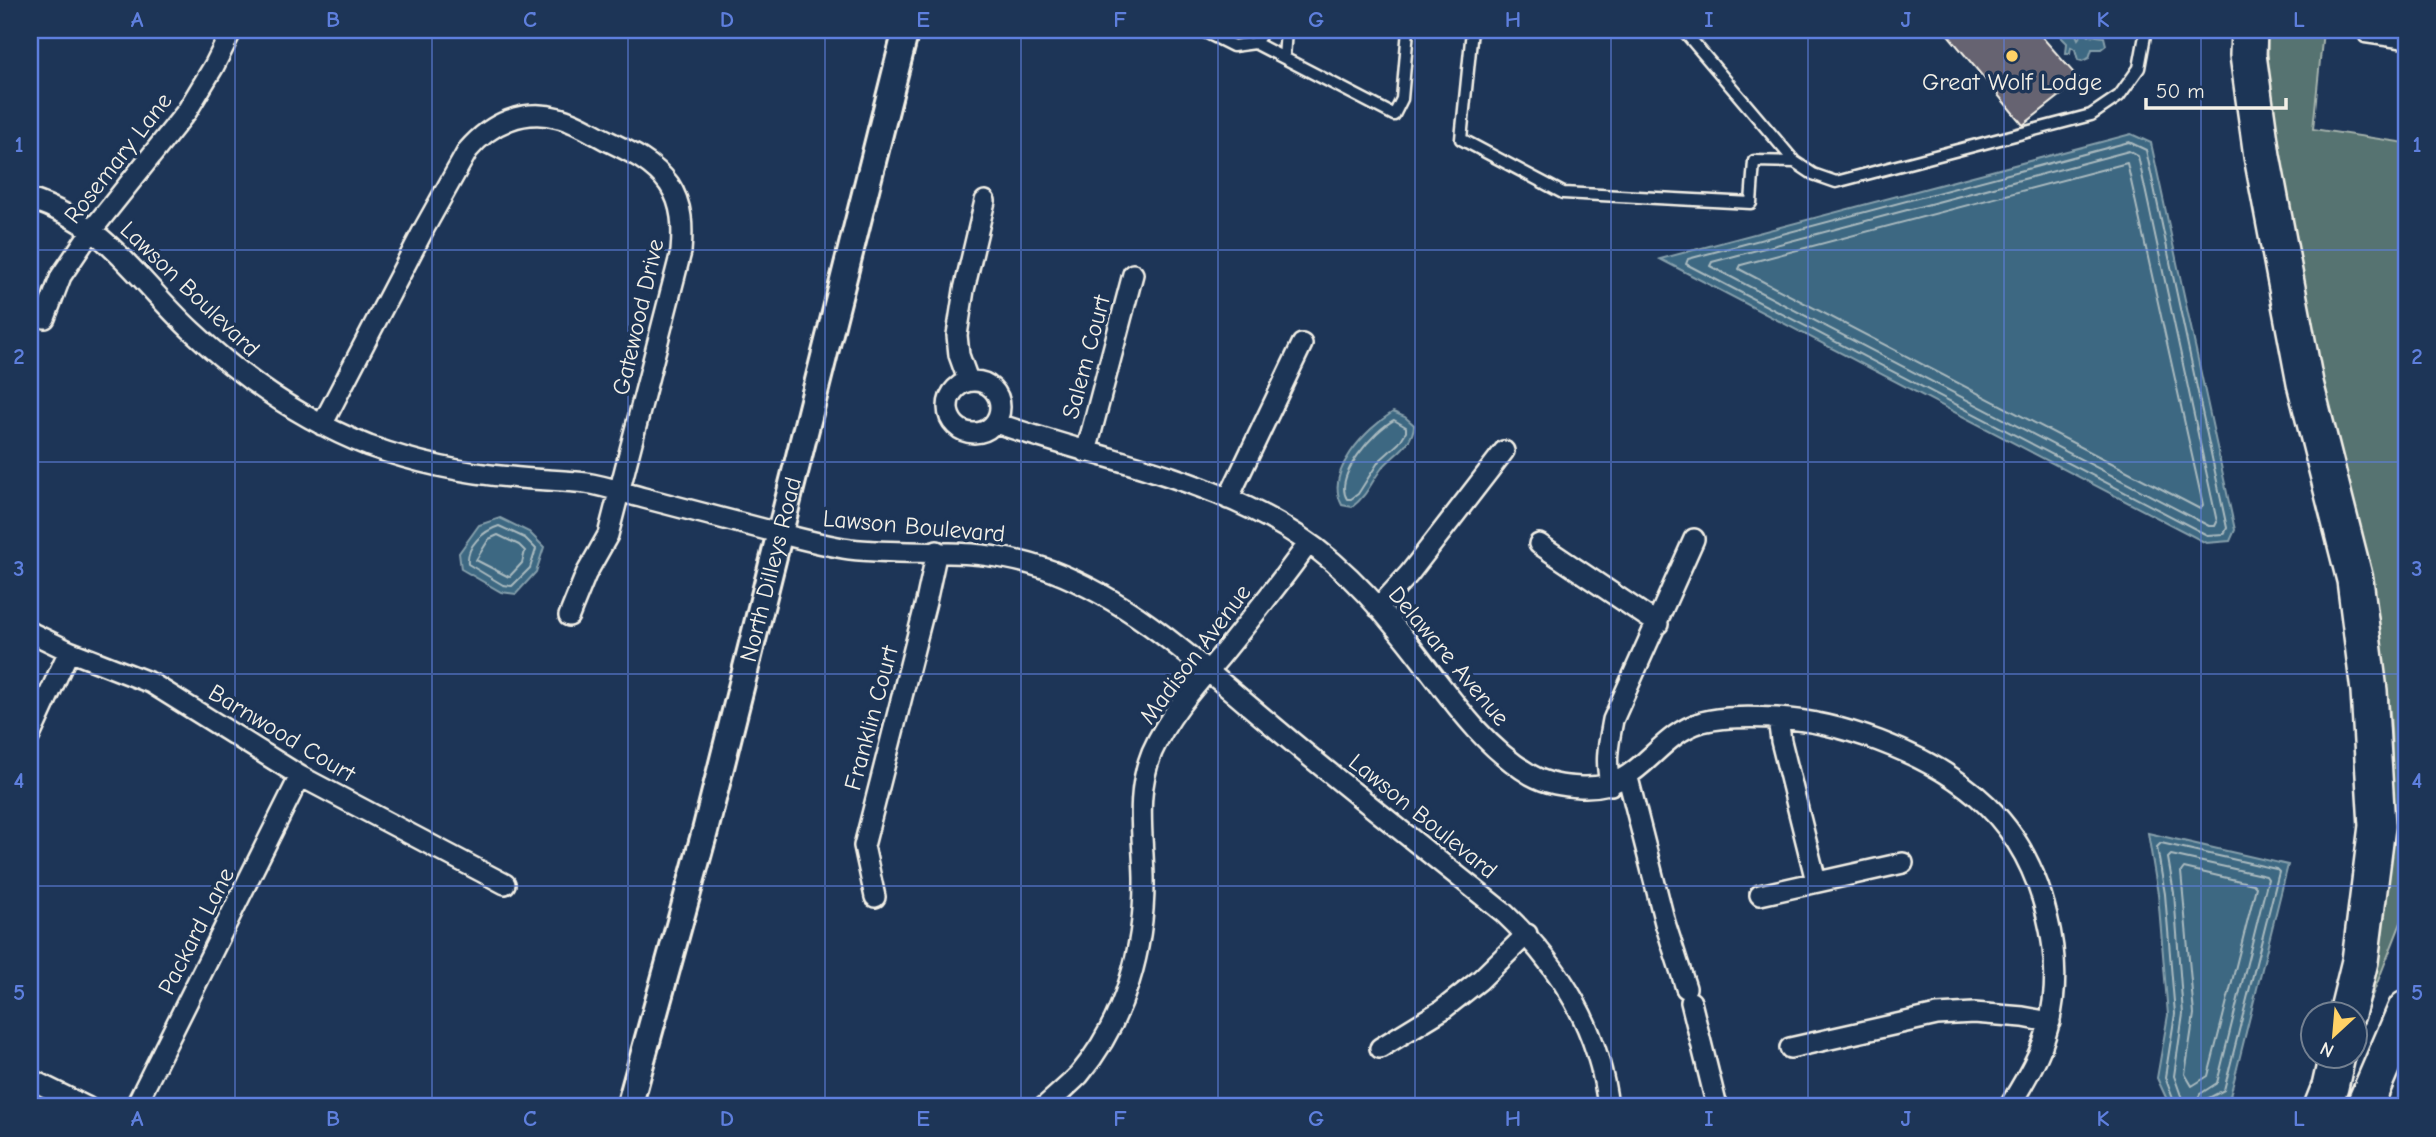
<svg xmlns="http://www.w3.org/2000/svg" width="2436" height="1137" viewBox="0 0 2436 1137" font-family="'Comic Neue',sans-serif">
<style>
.green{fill:#567371;stroke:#a5b2ac;stroke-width:2}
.water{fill:#3c6882;stroke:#869fab;stroke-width:2}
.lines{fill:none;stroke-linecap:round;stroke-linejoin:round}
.shore{stroke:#aababf;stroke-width:2}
.building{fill:#666371;stroke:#f4f1e8;stroke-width:2}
.service-casing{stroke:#f4f1e8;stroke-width:15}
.minor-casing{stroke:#f4f1e8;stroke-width:24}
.tertiary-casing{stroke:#f4f1e8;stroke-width:30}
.motorway-casing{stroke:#f4f1e8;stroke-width:40}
.service{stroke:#1d3557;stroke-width:10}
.minor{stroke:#1d3557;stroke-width:19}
.tertiary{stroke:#1d3557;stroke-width:24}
.motorway{stroke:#1d3557;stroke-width:35}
.grid{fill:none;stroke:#5e7fdd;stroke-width:2;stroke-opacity:0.55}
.poi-dot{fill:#ffd166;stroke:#1d3557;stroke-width:2.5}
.labels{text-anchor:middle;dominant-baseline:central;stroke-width:7;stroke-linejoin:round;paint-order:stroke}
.poi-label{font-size:24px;fill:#f4f1e8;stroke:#1d3557}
.street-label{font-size:24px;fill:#f4f1e8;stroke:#1d3557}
.neatline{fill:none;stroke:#5e7fdd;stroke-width:2.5}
.grid-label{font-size:23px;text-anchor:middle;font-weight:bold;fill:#5e7fdd}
</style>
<rect width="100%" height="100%" fill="#1d3557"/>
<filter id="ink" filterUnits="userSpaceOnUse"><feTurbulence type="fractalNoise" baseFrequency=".0143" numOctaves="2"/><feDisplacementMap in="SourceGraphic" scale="14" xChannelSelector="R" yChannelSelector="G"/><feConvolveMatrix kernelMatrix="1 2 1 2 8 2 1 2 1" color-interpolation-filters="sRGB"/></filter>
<g filter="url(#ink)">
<path class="green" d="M2267 30H2333V32L2323 31 2313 129 2406 143V910L2368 1006 2364 1003C2378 901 2401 797 2388 694 2382 645 2371 597 2361 548 2330 401 2288 254 2271 104 2268 79 2268 54 2267 30Z"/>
<path class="water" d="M2064 30H2074L2078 39 2081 35 2078 30H2084L2089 35 2104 37 2106 45 2101 49H2092L2089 58 2082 61 2078 60 2075 49 2071 47 2070 53H2066L2067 43 2061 37Z
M2131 134 2151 143 2235 530 2230 541 2206 543 1660 259Z
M1393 412 1405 417 1414 425C1413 445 1394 454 1382 468 1371 482 1367 496 1352 507L1342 505C1324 472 1366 429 1393 412Z
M500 518 529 532 544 547 536 572 516 594 501 592 461 569 459 553 479 525Z
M2148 833 2288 865 2230 1096 2204 1107 2169 1104 2157 1078 2168 1015 2158 894Z"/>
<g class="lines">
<path class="shore" d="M2129 142 2146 150 2227 528 2224 534 2207 535 1686 264 1688 259Z
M2129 151 2138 156 2217 522 2215 526H2209L1710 266 1712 262Z
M2127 163 2203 505 2200 509 1739 269 1741 265Z
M1394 420 1406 427V432L1399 443 1379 461 1358 494 1351 499H1347C1333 476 1375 430 1394 420Z
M499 526 525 538 536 549 530 568 512 586 503 585 468 564C466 546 483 531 499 526Z
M498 535 519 545 525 551 522 563 509 577 476 560 489 539Z
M2184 868 2253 884 2256 887 2208 1076 2192 1086 2185 1074 2194 1014 2181 872Z
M2176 1107 2165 1077 2175 1014 2165 894 2157 847 2161 843 2276 869 2279 872 2224 1090 2207 1099 2204 1107
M2185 1107 2174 1076 2183 1014 2174 893 2168 858 2171 855 2266 876 2268 879 2217 1083 2200 1094 2195 1107"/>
</g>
<path class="building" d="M1944 30H2036L2080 80 2023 125Z"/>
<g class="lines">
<defs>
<path id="service" d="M1201 30 1233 46 1255 43 1394 115 1402 99 1408 30
M1472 30 1461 139 1563 193 1751 203 1754 161 1795 162
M1683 30 1795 162 1813 174 1836 182 2091 115 2119 96 2139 68 2146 30
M2366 30 2365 37 2406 43
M1255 43 1264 30
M1284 58 1286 30"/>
<path id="minor" d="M30 199C109 225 135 278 192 331 244 380 303 420 369 446 414 462 463 473 510 477 535 480 561 480 586 483 606 486 625 493 644 498 685 509 726 519 767 530 794 537 822 545 850 549 922 557 980 544 1052 571 1138 604 1203 668 1273 726 1349 790 1427 851 1504 913 1561 967 1599 1028 1608 1107
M45 318 61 276 92 230 187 111 214 66 232 30
M968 380 959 355 957 335 964 290 985 201
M948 407a26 26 0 1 1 52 0a26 26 0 1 1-52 0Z
M996 423C1110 463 1239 481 1333 562 1357 583 1380 608 1400 633 1441 682 1474 741 1531 775 1547 784 1563 786 1581 787 1642 790 1652 737 1702 722 1724 716 1754 717 1777 718 1812 720 1847 729 1879 741 1966 774 2025 822 2047 916 2056 952 2058 990 2048 1027 2041 1055 2024 1082 2009 1107
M322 425 425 227 468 150C491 123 524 108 559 118 576 122 592 133 608 141 631 152 654 163 669 184 683 205 683 228 681 252L608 535 586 574 569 616
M1086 452 1133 274
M1228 499 1302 344
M1539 544 1658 624
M1378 608 1409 574 1504 451
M30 632 69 651 151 683 300 776 505 884
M1778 718 1781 741 1816 881
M30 736 69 651
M1628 778 1665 923 1686 988
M1611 785C1604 763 1609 742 1613 720L1694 539
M1760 895 1903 863
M875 897 864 846 926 602 937 551
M1691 1002 1717 1107
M1380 1048 1442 1010 1480 980 1527 934
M1790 1048 1937 1015 1974 1013 2023 1017 2050 1022
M30 1079 87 1107
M135 1107 300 776
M1044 1107C1055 1097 1068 1086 1079 1075 1125 1020 1145 948 1144 877 1143 834 1135 794 1152 752 1168 716 1195 686 1220 657 1250 620 1280 583 1308 544"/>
<g id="tertiary">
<path id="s1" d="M629 1107 705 831 906 30"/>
</g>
<path id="motorway" d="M2249 30 2248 55 2262 156 2305 383 2355 580 2369 691 2377 826 2360 961 2347 1014
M2322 1107 2330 1087 2337 1056
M2364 1107 2406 1009"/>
</defs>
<use href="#service" class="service-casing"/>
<use href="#minor" class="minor-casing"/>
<use href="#tertiary" class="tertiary-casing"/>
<use href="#motorway" class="motorway-casing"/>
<use href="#service" class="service"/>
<use href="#minor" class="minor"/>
<use href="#tertiary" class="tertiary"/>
<use href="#motorway" class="motorway"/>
</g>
</g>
<path class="grid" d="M235 30V1107M432 30V1107M628 30V1107M825 30V1107M1021 30V1107M1218 30V1107M1415 30V1107M1611 30V1107M1808 30V1107M2004 30V1107M2201 30V1107M30 250H2406M30 462H2406M30 674H2406M30 886H2406"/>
<circle class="poi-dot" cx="2012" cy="56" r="7"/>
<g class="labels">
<g class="poi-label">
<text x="2012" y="82">Great Wolf Lodge</text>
</g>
<g class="street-label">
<text transform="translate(118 158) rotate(-52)">Rosemary Lane</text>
<text transform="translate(190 289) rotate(44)">Lawson Boulevard</text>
<text transform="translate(638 317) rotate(-77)">Gatewood Drive</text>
<text transform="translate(1086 357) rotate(-75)">Salem Court</text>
<text transform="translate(914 526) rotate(5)">Lawson Boulevard</text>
<text stroke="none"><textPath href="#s1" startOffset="556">North Dilleys Road</textPath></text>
<text transform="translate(1195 654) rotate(-53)">Madison Avenue</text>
<text transform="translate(1449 656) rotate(50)">Delaware Avenue</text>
<text transform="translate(871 718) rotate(-75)">Franklin Court</text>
<text transform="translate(282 733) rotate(31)">Barnwood Court</text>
<text transform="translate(1423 816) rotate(39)">Lawson Boulevard</text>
<text transform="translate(196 931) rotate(-63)">Packard Lane</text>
</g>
</g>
<rect width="2436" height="1137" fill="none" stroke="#1d3557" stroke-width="77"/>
<g transform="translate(2334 1035) rotate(206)"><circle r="33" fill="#1d3557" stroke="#738091" stroke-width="2"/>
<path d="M0-5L12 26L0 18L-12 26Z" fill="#ffd166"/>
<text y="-10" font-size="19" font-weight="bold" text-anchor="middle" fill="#f4f1e8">N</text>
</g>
<path d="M2146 98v10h140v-10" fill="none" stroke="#f4f1e8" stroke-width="3.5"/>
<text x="2156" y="98" font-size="21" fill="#f4f1e8" stroke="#1d3557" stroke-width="5" paint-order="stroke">50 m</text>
<rect x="38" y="38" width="2360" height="1060" class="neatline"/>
<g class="grid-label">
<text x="137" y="27">A</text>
<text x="333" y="27">B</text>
<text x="530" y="27">C</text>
<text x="727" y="27">D</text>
<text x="923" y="27">E</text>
<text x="1120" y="27">F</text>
<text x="1316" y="27">G</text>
<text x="1513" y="27">H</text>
<text x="1709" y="27">I</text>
<text x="1906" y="27">J</text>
<text x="2103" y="27">K</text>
<text x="2299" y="27">L</text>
<text x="19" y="152">1</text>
<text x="2417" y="152">1</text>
<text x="19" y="364">2</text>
<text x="2417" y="364">2</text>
<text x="19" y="576">3</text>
<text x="2417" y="576">3</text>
<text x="19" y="788">4</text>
<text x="2417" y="788">4</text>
<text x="19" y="1000">5</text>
<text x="2417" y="1000">5</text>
<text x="137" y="1126">A</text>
<text x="333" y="1126">B</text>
<text x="530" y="1126">C</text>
<text x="727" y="1126">D</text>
<text x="923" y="1126">E</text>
<text x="1120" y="1126">F</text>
<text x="1316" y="1126">G</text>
<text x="1513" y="1126">H</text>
<text x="1709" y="1126">I</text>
<text x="1906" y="1126">J</text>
<text x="2103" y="1126">K</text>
<text x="2299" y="1126">L</text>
</g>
</svg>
